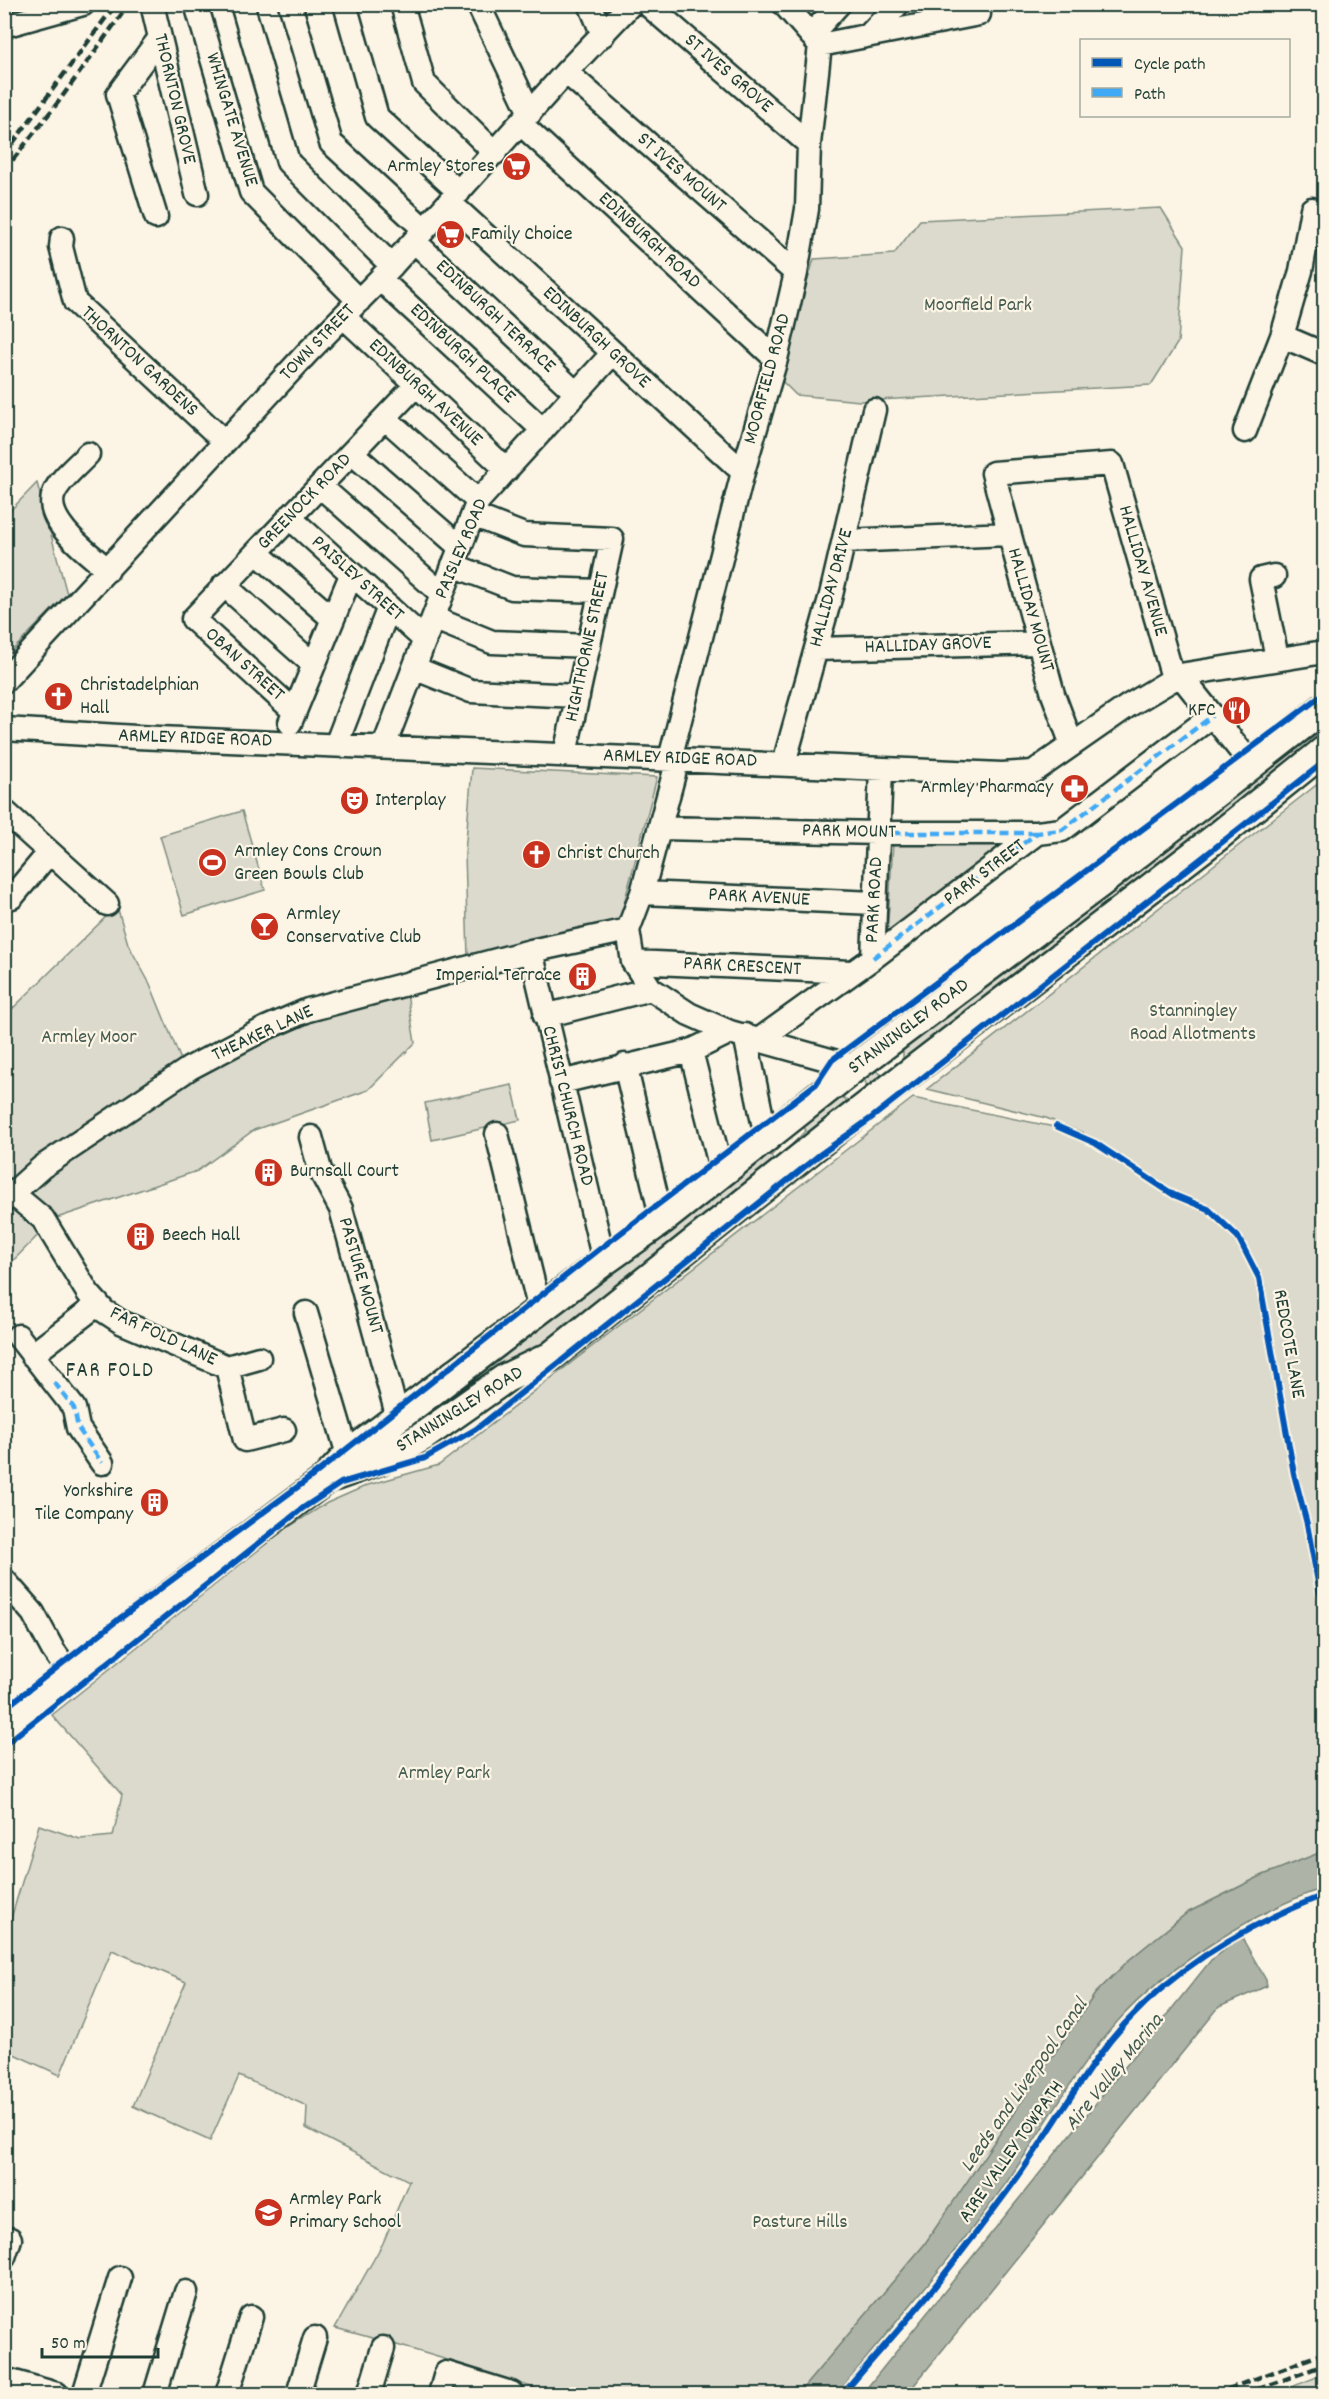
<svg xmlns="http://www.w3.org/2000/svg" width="1329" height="2399" viewBox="0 0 1329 2399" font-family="Dekko,sans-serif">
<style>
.green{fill:#dcdacc;stroke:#7e8c80;stroke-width:1.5}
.water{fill:#aeb3a7;stroke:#758479;stroke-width:1.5}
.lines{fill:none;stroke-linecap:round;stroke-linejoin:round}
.minor-casing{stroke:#1f3d34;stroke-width:27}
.major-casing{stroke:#1f3d34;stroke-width:33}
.minor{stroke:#fcf5e5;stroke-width:22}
.major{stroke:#fcf5e5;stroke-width:28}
.rail{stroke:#1f3d34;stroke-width:4.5;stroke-dasharray:9 4.5;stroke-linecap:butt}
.quiet{stroke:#3fa9f5;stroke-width:4.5;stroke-dasharray:9 4.5;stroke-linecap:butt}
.cycleway-casing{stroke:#fcf5e5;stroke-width:10}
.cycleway{stroke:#0057b8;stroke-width:6}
.labels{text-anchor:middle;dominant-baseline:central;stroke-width:4.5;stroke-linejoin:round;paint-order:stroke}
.street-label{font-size:20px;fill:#1f3d34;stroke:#fcf5e5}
.poi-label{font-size:20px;fill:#1f3d34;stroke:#fcf5e5;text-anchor:start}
.park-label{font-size:20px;fill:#455c52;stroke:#fcf5e5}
.neighbourhood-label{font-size:21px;letter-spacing:1.5px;fill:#1f3d34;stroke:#fcf5e5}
.water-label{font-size:21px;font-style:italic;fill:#435a51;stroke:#fcf5e5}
</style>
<rect width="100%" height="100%" fill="#fcf5e5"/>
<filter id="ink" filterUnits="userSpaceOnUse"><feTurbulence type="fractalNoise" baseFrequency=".0167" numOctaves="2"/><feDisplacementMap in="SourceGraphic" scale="12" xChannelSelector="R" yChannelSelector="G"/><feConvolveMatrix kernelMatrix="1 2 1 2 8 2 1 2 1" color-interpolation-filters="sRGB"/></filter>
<g filter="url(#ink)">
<path class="green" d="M1161 208 1185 246 1178 342 1151 385 860 401 796 395 779 378 814 259 894 254 920 220Z
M37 483 67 594 5 658V516Z
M1324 730V742L907 1061 903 1057V1045L1265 771Z
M472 768 657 777 620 919 468 958 465 853Z
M1324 779V1851L1261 1876 1187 1913 1129 1960 1095 1994 924 2245 798 2394H539L540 2390C472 2367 404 2346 335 2328L383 2243 409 2181 306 2128 307 2106 239 2076 210 2141 133 2106 186 1982 112 1950 60 2075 5 2050 4 1942 39 1825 80 1839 113 1836 122 1795 52 1715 282 1531 327 1503 368 1485 439 1465 913 1098 1084 1133 1046 1118 927 1089Z
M242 811 265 890 184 915 160 836Z
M893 843 1009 844 887 936Z
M117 906 128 944 150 984 183 1065 5 1193V1016Z
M407 993 415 1043 368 1090 254 1130 197 1171 54 1219 5 1269C5 1257 1 1229 5 1219 22 1174 235 1049 285 1030 325 1014 365 1004 407 993Z
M865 1080a9 9 0 1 1 18 0a9 9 0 1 1-18 0Z
M512 1085 520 1120 432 1140 425 1103Z
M838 1098H844L849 1103 782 1155 806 1130 802 1125Z
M790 1136 771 1156 775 1161 554 1339 423 1420 422 1417Z
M1324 2374V2394H1274Z"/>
<path class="water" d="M1324 1851V1888C1257 1909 1164 1969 1117 2022 1075 2069 1041 2134 1004 2186 952 2258 893 2325 837 2394H798L924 2245 1095 1994 1129 1960 1187 1913 1261 1876Z
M1241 1936 1266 1980 1267 1986 1219 2007 907 2394H862L1211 1960C1223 1953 1230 1944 1241 1936Z"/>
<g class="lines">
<defs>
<path id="minor" d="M152 4 197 194
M196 4 251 192 359 301
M242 4 288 162 392 266
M290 4 331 143 424 229
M345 4 377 117 459 192
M402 4 424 83 495 153
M478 4 530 113
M590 4 603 35
M647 4 809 144
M4 26 83 4
M811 35 839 4
M869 35 898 4
M820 45 979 14
M566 72 796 273
M521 124 776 359
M449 202 743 472
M156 217 118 94 159 39
M62 238 61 247 75 302 224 441
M414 241 576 393
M380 279 543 430
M344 317 507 470
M1282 336 1301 271 1312 209
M386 419 478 501
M1245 431 1282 336 1324 354
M352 453 460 547
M88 454C77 466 60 479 54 493 42 521 91 555 108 570
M320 486 442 594
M473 515 524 535 612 539 565 754
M289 517 425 640
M845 541 1008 534
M257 553 333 619
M453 565 512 588 600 591
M1274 576 1261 579 1277 658
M224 585 314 665
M433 618 492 642 589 646
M816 649 1039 643
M414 668 471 691 578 696
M1180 675 1252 765
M4 681 307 353 380 279 566 72 631 4
M295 712 193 619 416 385
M290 723 351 575
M4 729 136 737 1002 774 1033 772 1128 706 1180 675 1324 652
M336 745 389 607
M1072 745 1053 694 993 473 1112 464 1173 678
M384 746 478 501 612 354
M670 759 743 472 776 359 796 273 807 209 809 144 820 45 784 4
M678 759 642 893 628 930 633 962 651 989 689 1014 730 1032 855 1067
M784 763 831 595 874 410
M4 811 107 904
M661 828 879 833H1037
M642 893 875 903
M12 897 49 853
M531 951 604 1261
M873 958 881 770
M633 962 851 972
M545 1016 651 989
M745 1035 766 1137
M760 1039 873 958 1037 833 1062 830 1212 716
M691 1051 722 1173
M625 1065 662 1220
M561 1082 691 1051 730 1032
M497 1134 540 1311
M311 1137 320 1170 341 1209 398 1418
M12 1193 43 1219 88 1293 104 1311 121 1322 227 1367 245 1440 284 1430
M4 1201 42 1167 190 1068 266 1028 308 1010 531 951 628 930
M306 1313 348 1455
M18 1336 74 1408 78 1428 102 1463
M32 1355 98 1304
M227 1367 259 1358
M4 1580 33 1613 53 1650 70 1674
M4 2257 10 2239
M4 2379 57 2394
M84 2394 120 2278
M155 2394 186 2292
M227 2394 251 2317
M298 2394 315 2338
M369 2394 383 2348
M440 2394 446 2373 511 2393"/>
<path id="major" d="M335 1476 380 1460 422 1437 506 1378 550 1357 837 1129 1217 837 1324 751
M4 1725 156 1606 325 1480 348 1455 604 1261 662 1220 855 1067 1100 883 1324 708"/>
</defs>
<use href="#minor" class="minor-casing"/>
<use href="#major" class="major-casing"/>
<use href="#minor" class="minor"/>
<use href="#major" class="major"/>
<path class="rail" d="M4 155 116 4
M4 171 59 101 129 4
M1215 2394 1324 2353
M1245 2394 1324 2365"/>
<path class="quiet" d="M879 833H1037
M873 958 1037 833 1062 830 1212 716
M54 1382 74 1408 78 1428 102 1463"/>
<defs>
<path id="cycleway" d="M1056 1126 1095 1143 1174 1195 1208 1209 1238 1237 1259 1278 1294 1474 1307 1524 1320 1593 1324 1599
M4 1709 119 1619 315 1474 601 1248 816 1084 832 1060 1324 694
M4 1745 303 1508 341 1483 425 1458 476 1429 818 1156 870 1119 1324 762
M843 2394C872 2359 903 2326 932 2290 958 2257 984 2223 1009 2189 1041 2146 1067 2100 1098 2057 1154 1979 1236 1929 1324 1895"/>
</defs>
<use href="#cycleway" class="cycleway-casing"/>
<use href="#cycleway" class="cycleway"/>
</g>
</g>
<defs>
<symbol id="supermarket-disc" viewBox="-11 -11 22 22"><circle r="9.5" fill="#c8321e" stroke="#fcf5e5"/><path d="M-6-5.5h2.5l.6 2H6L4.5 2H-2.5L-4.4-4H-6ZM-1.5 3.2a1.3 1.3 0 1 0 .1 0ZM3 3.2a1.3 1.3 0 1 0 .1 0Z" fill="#fff"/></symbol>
<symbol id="church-disc" viewBox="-11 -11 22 22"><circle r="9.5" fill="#c8321e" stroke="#fcf5e5"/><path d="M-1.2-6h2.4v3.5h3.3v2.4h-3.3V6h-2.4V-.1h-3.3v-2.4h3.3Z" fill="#fff"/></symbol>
<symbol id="restaurant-disc" viewBox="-11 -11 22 22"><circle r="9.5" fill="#c8321e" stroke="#fcf5e5"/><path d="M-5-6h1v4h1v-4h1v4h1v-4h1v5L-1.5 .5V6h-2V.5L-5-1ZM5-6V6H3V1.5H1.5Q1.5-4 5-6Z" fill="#fff"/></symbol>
<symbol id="pharmacy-disc" viewBox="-11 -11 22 22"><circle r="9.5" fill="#c8321e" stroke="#fcf5e5"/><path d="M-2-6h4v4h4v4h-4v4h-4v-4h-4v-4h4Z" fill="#fff"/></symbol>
<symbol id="theatre-disc" viewBox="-11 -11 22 22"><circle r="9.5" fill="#c8321e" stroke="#fcf5e5"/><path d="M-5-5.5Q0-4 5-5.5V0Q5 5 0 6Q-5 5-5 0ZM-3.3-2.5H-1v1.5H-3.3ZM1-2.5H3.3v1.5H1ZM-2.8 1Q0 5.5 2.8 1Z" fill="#fff"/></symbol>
<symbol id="stadium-disc" viewBox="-11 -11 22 22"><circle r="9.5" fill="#c8321e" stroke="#fcf5e5"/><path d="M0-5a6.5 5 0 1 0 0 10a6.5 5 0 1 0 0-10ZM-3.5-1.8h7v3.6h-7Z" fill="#fff"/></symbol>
<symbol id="bar-disc" viewBox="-11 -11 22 22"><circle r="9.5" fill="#c8321e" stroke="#fcf5e5"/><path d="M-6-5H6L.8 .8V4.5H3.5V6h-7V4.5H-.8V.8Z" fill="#fff"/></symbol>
<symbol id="building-disc" viewBox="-11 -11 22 22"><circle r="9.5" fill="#c8321e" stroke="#fcf5e5"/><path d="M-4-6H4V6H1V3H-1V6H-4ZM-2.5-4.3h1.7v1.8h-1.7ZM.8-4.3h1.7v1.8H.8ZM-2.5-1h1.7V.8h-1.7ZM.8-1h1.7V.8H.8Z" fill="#fff"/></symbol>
<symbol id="school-disc" viewBox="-11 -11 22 22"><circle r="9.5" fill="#c8321e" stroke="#fcf5e5"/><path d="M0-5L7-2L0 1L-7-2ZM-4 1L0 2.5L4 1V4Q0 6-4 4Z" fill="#fff"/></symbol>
</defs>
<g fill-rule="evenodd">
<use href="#supermarket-disc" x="500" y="150" width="33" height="33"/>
<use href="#supermarket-disc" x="434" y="218" width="33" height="33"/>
<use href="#church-disc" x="42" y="680" width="33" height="33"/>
<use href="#restaurant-disc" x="1220" y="694" width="33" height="33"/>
<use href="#pharmacy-disc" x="1058" y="772" width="33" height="33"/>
<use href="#theatre-disc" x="338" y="784" width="33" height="33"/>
<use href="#church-disc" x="520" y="838" width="33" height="33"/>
<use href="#stadium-disc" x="196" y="846" width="33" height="33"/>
<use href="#bar-disc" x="248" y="910" width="33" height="33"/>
<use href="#building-disc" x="566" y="960" width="33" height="33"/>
<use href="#building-disc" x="252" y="1156" width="33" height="33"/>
<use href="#building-disc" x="124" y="1220" width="33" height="33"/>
<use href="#building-disc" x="138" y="1486" width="33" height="33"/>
<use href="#school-disc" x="252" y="2196" width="33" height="33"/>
</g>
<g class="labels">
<g class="street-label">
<text transform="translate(728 74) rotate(41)">ST IVES GROVE</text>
<text transform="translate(174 99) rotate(77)">THORNTON GROVE</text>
<text transform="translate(231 120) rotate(73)">WHINGATE AVENUE</text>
<text transform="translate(681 173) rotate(41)">ST IVES MOUNT</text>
<text transform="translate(649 241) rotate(43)">EDINBURGH ROAD</text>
<text transform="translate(495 317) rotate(43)">EDINBURGH TERRACE</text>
<text transform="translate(596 338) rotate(43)">EDINBURGH GROVE</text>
<text transform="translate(318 343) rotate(-46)">TOWN STREET</text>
<text transform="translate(462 354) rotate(43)">EDINBURGH PLACE</text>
<text transform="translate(139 362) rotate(43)">THORNTON GARDENS</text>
<text transform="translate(768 379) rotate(-75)">MOORFIELD ROAD</text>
<text transform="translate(425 393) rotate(43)">EDINBURGH AVENUE</text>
<text transform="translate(305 502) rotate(-46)">GREENOCK ROAD</text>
<text transform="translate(462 549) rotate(-67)">PAISLEY ROAD</text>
<text transform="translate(1142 571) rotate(74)">HALLIDAY AVENUE</text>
<text transform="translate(357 579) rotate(42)">PAISLEY STREET</text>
<text transform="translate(832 588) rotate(-75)">HALLIDAY DRIVE</text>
<text transform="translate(1030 610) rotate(74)">HALLIDAY MOUNT</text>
<text transform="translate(928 646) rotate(-2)">HALLIDAY GROVE</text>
<text transform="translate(588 647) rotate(-78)">HIGHTHORNE STREET</text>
<text transform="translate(244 665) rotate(42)">OBAN STREET</text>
<text transform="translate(195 739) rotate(2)">ARMLEY RIDGE ROAD</text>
<text transform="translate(680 759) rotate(2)">ARMLEY RIDGE ROAD</text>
<text transform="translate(849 832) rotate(1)">PARK MOUNT</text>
<text transform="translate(985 873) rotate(-37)">PARK STREET</text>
<text transform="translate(759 898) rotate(3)">PARK AVENUE</text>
<text transform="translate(875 900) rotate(-87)">PARK ROAD</text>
<text transform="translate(742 967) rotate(3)">PARK CRESCENT</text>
<text transform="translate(909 1027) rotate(-37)">STANNINGLEY ROAD</text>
<text transform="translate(263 1034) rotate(-25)">THEAKER LANE</text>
<text transform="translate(567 1106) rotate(76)">CHRIST CHURCH ROAD</text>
<text transform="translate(360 1276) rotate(74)">PASTURE MOUNT</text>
<text transform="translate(163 1337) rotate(25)">FAR FOLD LANE</text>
<text transform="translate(1288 1344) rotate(80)">REDCOTE LANE</text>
<text transform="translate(460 1410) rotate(-32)">STANNINGLEY ROAD</text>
<text transform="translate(1012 2152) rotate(-55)">AIRE VALLEY TOWPATH</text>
</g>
<g class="poi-label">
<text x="495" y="167" text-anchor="end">Armley Stores</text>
<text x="471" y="235">Family Choice</text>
<text x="80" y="686">Christadelphian<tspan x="80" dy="23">Hall</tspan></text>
<text x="1216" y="711" text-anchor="end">KFC</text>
<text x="1053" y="788" text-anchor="end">Armley Pharmacy</text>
<text x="375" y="801">Interplay</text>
<text x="234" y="852">Armley Cons Crown<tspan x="234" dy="23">Green Bowls Club</tspan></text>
<text x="557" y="854">Christ Church</text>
<text x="286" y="915">Armley<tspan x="286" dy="23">Conservative Club</tspan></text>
<text x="561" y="976" text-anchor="end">Imperial Terrace</text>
<text x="290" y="1172">Burnsall Court</text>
<text x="162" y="1236">Beech Hall</text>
<text x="133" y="1492" text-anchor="end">Yorkshire<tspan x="133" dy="23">Tile Company</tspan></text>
<text x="289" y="2200">Armley Park<tspan x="289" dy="23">Primary School</tspan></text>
</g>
<g class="park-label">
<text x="978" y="306">Moorfield Park</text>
<text x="1193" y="1012">Stanningley<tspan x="1193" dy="23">Road Allotments</tspan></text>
<text x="89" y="1038">Armley Moor</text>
<text x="444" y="1774">Armley Park</text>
<text x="800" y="2223">Pasture Hills</text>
</g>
<g class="neighbourhood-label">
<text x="110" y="1372">FAR FOLD</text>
</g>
<g class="water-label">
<text transform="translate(1115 2073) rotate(-51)">Aire Valley Marina</text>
<text transform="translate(1025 2086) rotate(-55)">Leeds and Liverpool Canal</text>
</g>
</g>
<rect width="1329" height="2399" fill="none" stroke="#fcf5e5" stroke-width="24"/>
<rect x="12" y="12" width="1305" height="2375" fill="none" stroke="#1f3d34" stroke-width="2" filter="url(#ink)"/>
<rect x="1080" y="39" width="210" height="78" fill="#fcf5e5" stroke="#a4ab9e" stroke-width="1.5"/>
<rect x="1092" y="58" width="30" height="9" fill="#0057b8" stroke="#a4ab9e" stroke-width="1.5"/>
<text x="1134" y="69" font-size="18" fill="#1f3d34">Cycle path</text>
<rect x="1092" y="88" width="30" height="9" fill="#3fa9f5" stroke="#a4ab9e" stroke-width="1.5"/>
<text x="1134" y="99" font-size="18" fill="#1f3d34">Path</text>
<path d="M42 2348v9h116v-9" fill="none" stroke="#1f3d34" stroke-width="3"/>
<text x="51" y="2348" font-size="18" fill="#1f3d34" stroke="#fcf5e5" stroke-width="4.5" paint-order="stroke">50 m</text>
</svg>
